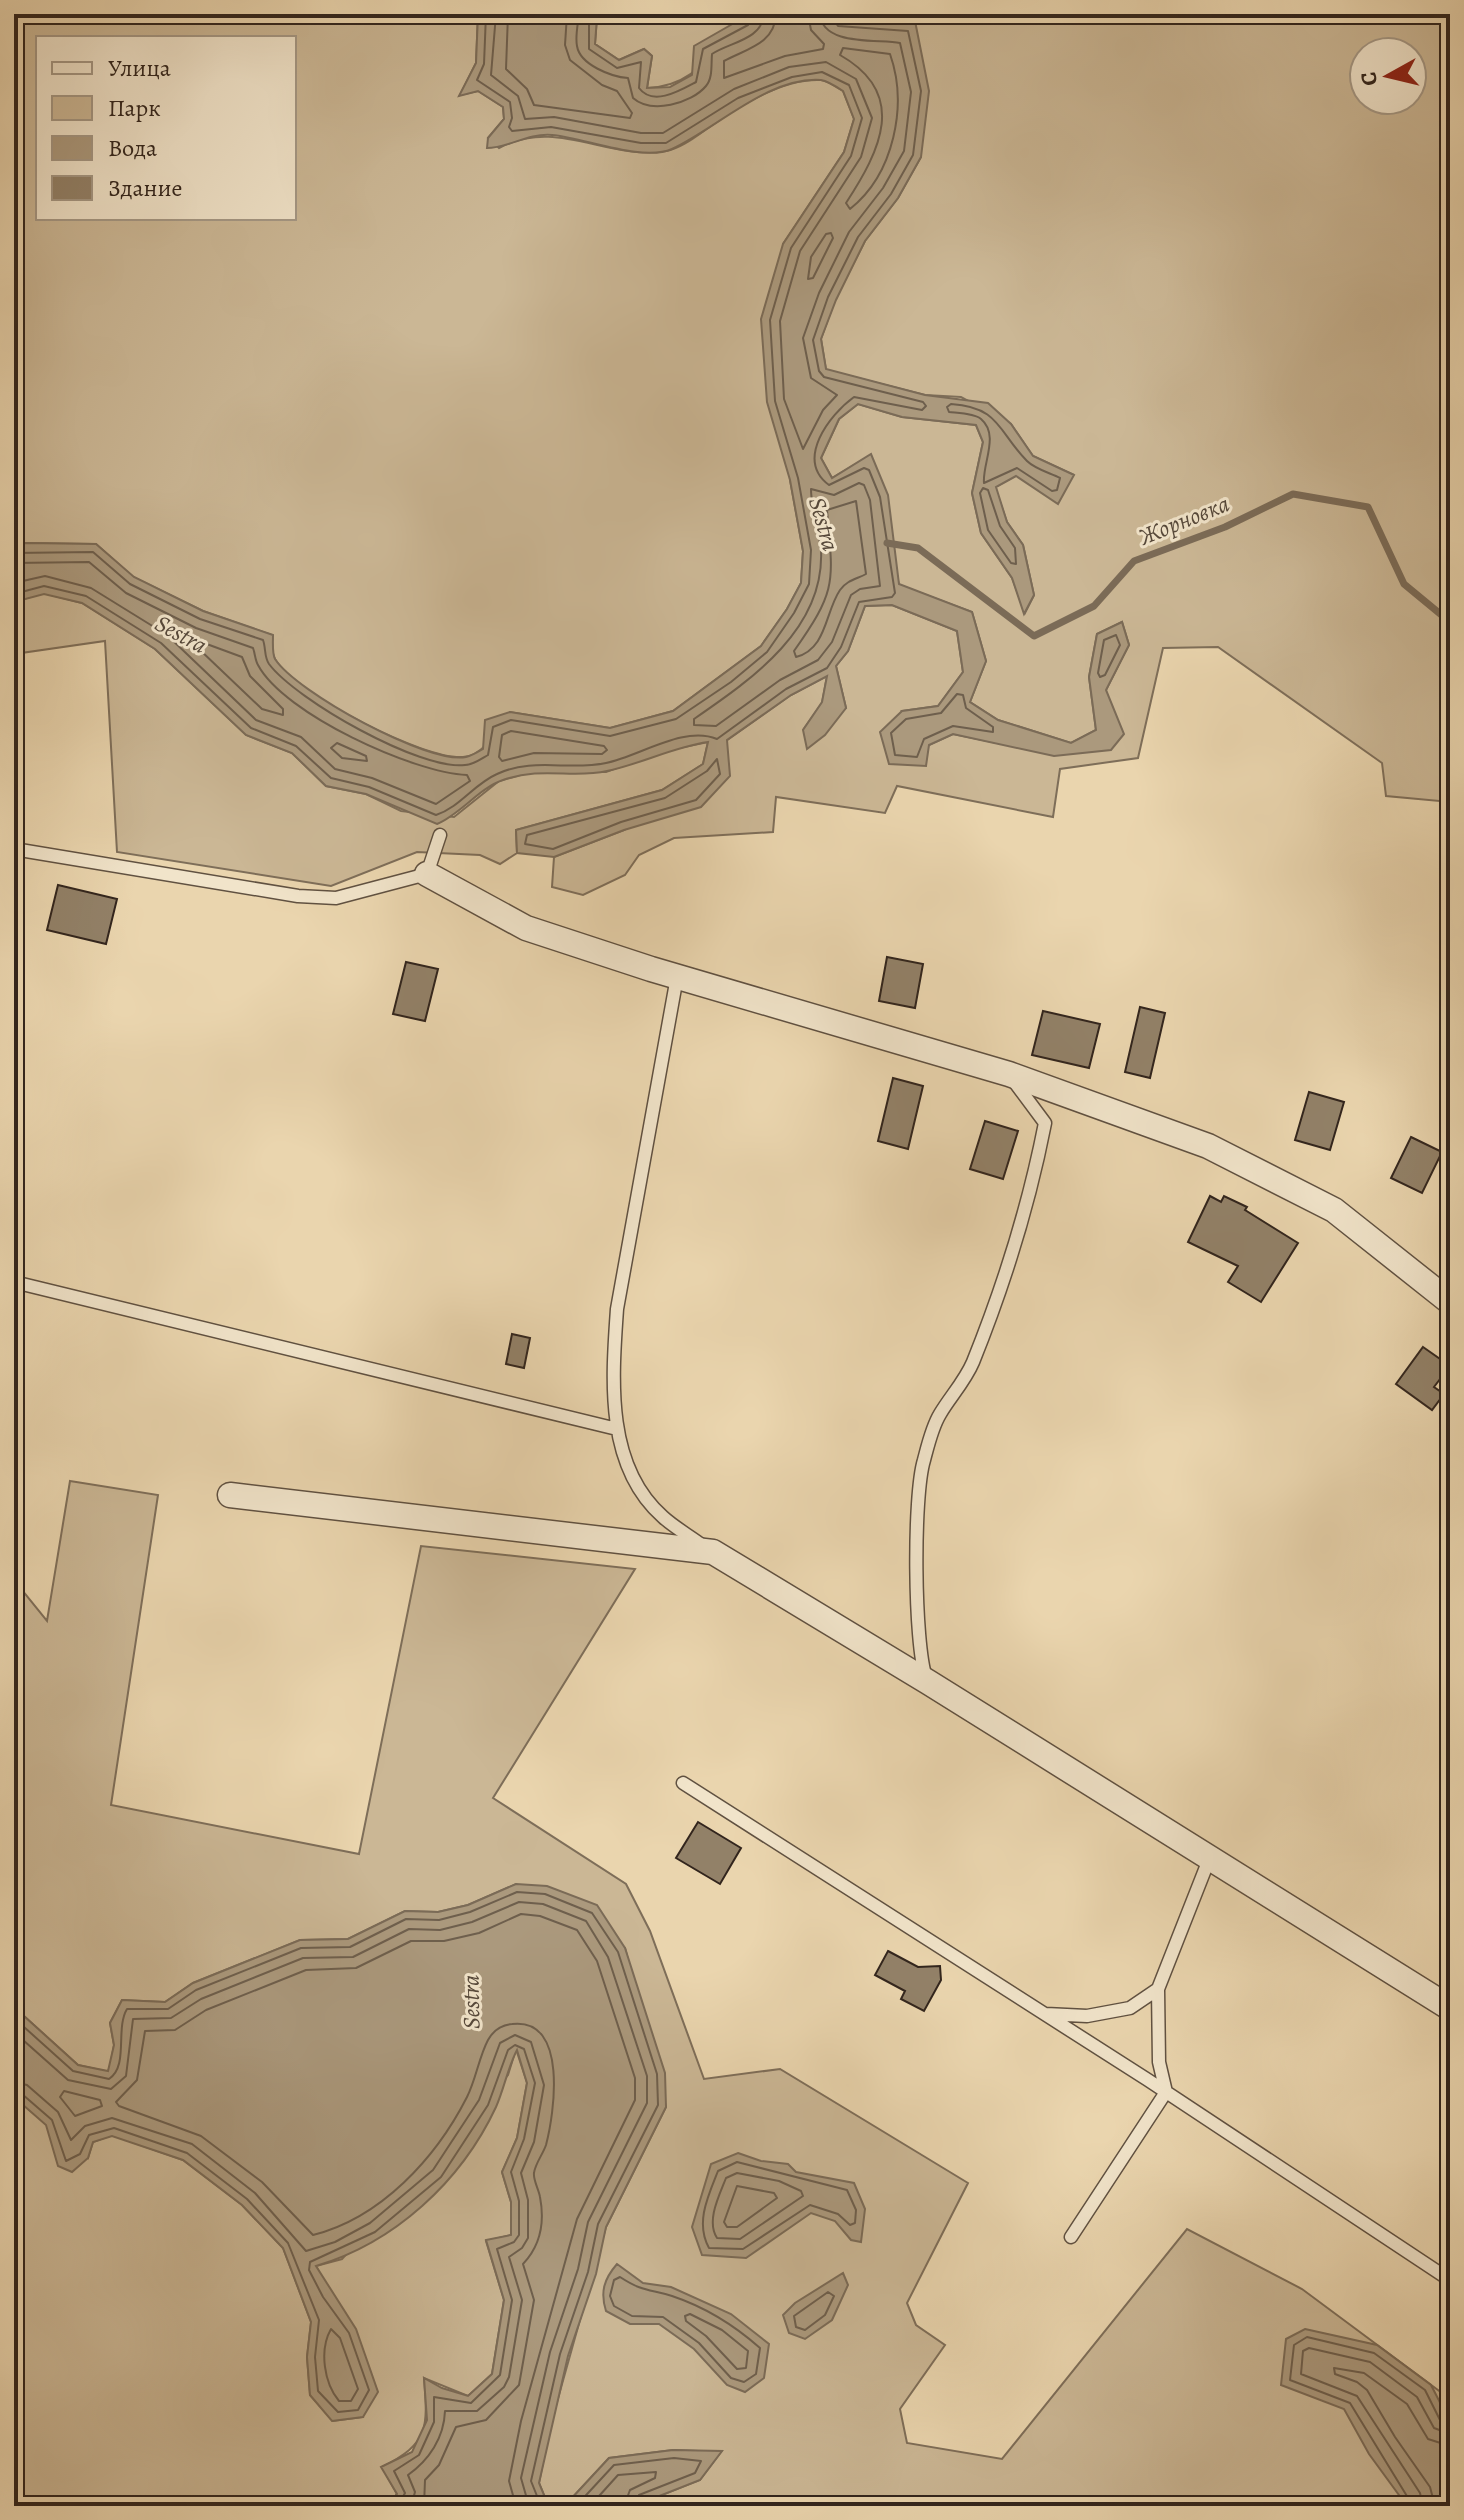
<svg xmlns="http://www.w3.org/2000/svg" width="1464" height="2520" viewBox="0 0 1464 2520" font-family="Alegreya,serif">
<style>
.green{fill:#cbb795;stroke:#7e6e59;stroke-width:2;fill-rule:evenodd}
.water{fill:#ab997d;stroke:#7b6b57;stroke-width:2}
.lines{fill:none;stroke-linecap:round;stroke-linejoin:round}
.shore{stroke:#6e5f4d;stroke-width:2}
.stream{stroke:#7b6b57;stroke-width:7}
.building{fill:#928168;stroke:#32251d;stroke-width:2}
.lane-casing{stroke:#605141;stroke-width:15}
.street-casing{stroke:#605141;stroke-width:27}
.lane{stroke:#f1e4ca;stroke-width:12}
.street{stroke:#f1e4ca;stroke-width:24}
.labels{text-anchor:middle;dominant-baseline:central;stroke-width:6;stroke-linejoin:round;paint-order:stroke}
.water-label{font-size:24px;font-style:italic;fill:#56483a;stroke:#f1e4ca}
</style>
<rect width="100%" height="100%" fill="#ead5ae"/>
<filter id="stains"><feTurbulence type="fractalNoise" baseFrequency=".0025" numOctaves="4"/><feColorMatrix values="0 0 0 0 .2 0 0 0 0 .09 0 0 0 0 .02 0 0 0 .5 -.17"/></filter>
<radialGradient id="worn" r=".72"><stop offset=".6" stop-color="#630" stop-opacity="0"/><stop offset="1" stop-color="#630" stop-opacity=".3"/></radialGradient>
<path class="green" d="M14 14H478L476 63 460 95 478 91 503 107 504 119 488 138 499 148C558 117 607 161 666 151 683 148 700 133 714 124 742 104 785 78 821 80 828 81 836 87 843 91L854 119 844 152 783 244 790 480 803 551 801 583 787 609 761 646 673 711 610 728 510 712C498 728 485 756 463 757 423 760 296 694 275 659 271 653 273 642 272 635L203 611 133 577 96 544 26 543 14 546ZM38 38H294V218H38Z
M591 14H750C712 44 702 86 647 88L652 56 644 49 619 60 595 44 597 17Z
M829 14H1450V802L1386 796 1382 763 1218 647 1163 648 1138 758 1060 769 1053 817 897 786 885 813 776 797 773 832 674 838 639 855 625 875 583 895 552 887 554 857 624 830 729 776 726 741 791 695 827 676 822 703 803 730 846 708 836 666 848 651 865 606 892 605 957 631 963 672 938 706 902 711 929 745 953 734 997 743 1110 750 1106 690 1129 645 1122 622 1097 634 1089 677 1096 730 1071 743 998 720 970 702 986 661 972 612 899 585 871 455 832 478 821 458 839 419 858 404 902 417 976 425 983 442 972 493 981 533 1012 578 1025 613 1034 595 1023 545 1007 522 995 487 1015 476 1074 475 1033 456 1011 424 961 397 925 395 826 370 821 339 835 300 865 241 898 198 921 157 915 21 896 24ZM1364 52H1412V100H1364Z
M43 593 82 603 155 649 246 735 292 753 326 786 366 794 401 811 454 817 499 781 535 771 606 772 665 751 708 742 703 764 662 790 516 830 517 853 500 864 480 855 417 852 331 886 117 852 105 641 14 654V602Z
M70 1481 158 1495 111 1805 359 1854 421 1546 635 1569 493 1798 626 1884 650 1931 704 2079 780 2069 968 2183 907 2303 916 2325 945 2345 900 2409 907 2443 1002 2459 1187 2229 1302 2289 1450 2399V2506H634L700 2480 721 2452 673 2450 609 2458 571 2499 546 2500 539 2483 550 2427 606 2227 666 2107 625 1948 516 1884 468 1905 438 1912 405 1911 348 1939 300 1940 193 1983 165 2002 122 2000 110 2023 114 2045 109 2072 78 2065 14 2007V1580L47 1621Z
M516 2049 527 2083 517 2138 502 2172 511 2202V2235L486 2241 504 2300 492 2374 468 2396 424 2378C428 2429 429 2443 382 2467L397 2494 387 2506H14V2097L88 2158 93 2142 112 2135 183 2160 242 2205 283 2248 311 2322 307 2357 310 2395 333 2421 363 2417 330 2293 316 2266 342 2259 508 2075Z"/>
<path class="water" d="M478 14H591L597 17 595 44 619 60 644 49 652 56 647 88 670 87 692 75 694 46 750 14H829L896 24 915 21 929 91 921 157 898 198 865 241 836 300 821 339 826 369 925 395 988 403 1011 424 1033 456 1074 475 1058 504 1016 476 996 487 1007 522 1023 545 1034 595 1024 614 1012 578 981 533 972 493 983 442 976 425 902 417 858 404 839 419 821 458 832 478 871 454 888 495 899 584 972 612 986 661 970 702 998 720 1071 743 1096 730 1089 677 1097 634 1122 622 1129 645 1106 690 1124 734 1111 750 1054 756 953 734 929 745 926 766 889 764 880 732 902 711 938 706 963 672 957 631 892 605 865 606 848 651 836 666 846 708 825 735 807 749 803 730 822 702 827 676 791 695 727 740 730 776 701 807 624 830 554 857 517 853 516 830 662 790 703 764 708 742C673 747 641 764 607 771 572 779 543 766 503 780 479 788 461 814 437 824L366 794 326 786 292 753 246 735 155 649 82 603 44 594 14 602V546L26 543 96 544 134 577 203 611 273 635C273 643 272 653 275 659 296 692 429 765 466 757 471 756 478 752 483 749L485 720 510 712 610 728 673 711 761 646 787 609 801 583 803 551 790 480 767 402 761 319 783 244 844 152 854 119 843 91C837 87 828 81 821 80 769 76 716 129 672 149 642 162 585 138 552 135 527 133 509 148 487 148L488 138 504 119 503 107 478 91 459 96 476 63Z
M516 1884 547 1886 597 1905 625 1948 665 2073 666 2107 606 2227 596 2274 568 2356 539 2483 546 2500 571 2499 609 2458 673 2450 722 2451 700 2480 634 2506H387L397 2494 381 2467 412 2452 427 2420 424 2378 442 2388 468 2396 492 2374 504 2300 486 2240 511 2235V2202L502 2172 517 2138 527 2083 517 2050C508 2067 504 2089 496 2107 461 2182 394 2243 316 2266L356 2329 378 2392 363 2417 332 2421 310 2395 307 2357 311 2322 283 2248 242 2205 183 2160 112 2136 93 2142 88 2158 72 2172 58 2166 46 2125 14 2097V2007L78 2065 108 2071 114 2045 110 2023 122 2000 165 2002 193 1983 300 1940 348 1939 405 1911 438 1912 468 1905Z
M738 2153 761 2161 788 2164 796 2172 854 2183 865 2209 861 2242 851 2240 835 2221 811 2213 746 2258 702 2255 692 2227 711 2164Z
M617 2264 643 2283 671 2287 731 2314 769 2344 764 2378 745 2392 727 2385 694 2349 659 2324H630L606 2311C600 2292 604 2279 617 2264Z
M843 2273 848 2285 832 2320 805 2339 789 2333 783 2315 795 2303Z
M1305 2329 1377 2345 1431 2385 1450 2422V2506H1407L1369 2454 1344 2409 1281 2385 1286 2339Z"/>
<g class="lines">
<path class="shore" d="M496 14 491 75 518 96 525 119 554 117 641 133H663L734 89 789 67 826 62 856 79 872 118 861 157 800 251 780 321 784 399 803 449 823 410 837 395 811 378 803 338 819 293 849 232 883 188 904 151 911 92 900 43C877 39 822 46 820 14
M508 14 506 69 527 89 534 105 630 118 632 113 617 91 602 85 570 60 565 45 567 14
M579 14C578 24 575 36 577 46 580 65 612 77 628 78L633 98C651 114 691 104 706 86 713 78 711 64 712 54 730 42 762 40 764 14
M589 14V49L617 68 641 62 639 88C653 107 681 90 696 82L703 49 748 25 754 14
M776 14C775 44 746 49 724 61V78L785 56 823 49 824 44 811 30 808 14
M843 48 890 54C908 105 894 174 850 209L846 203C880 151 909 94 840 55Z
M831 233 833 238 813 278 808 279 811 257 826 234Z
M951 404C1000 407 998 432 1027 461 1035 469 1050 473 1060 478L1057 490 1052 491 1017 468 984 483C982 464 1000 435 981 419 974 413 957 413 949 412L947 407Z
M859 483 864 485 870 500 880 586 860 589 851 595 832 642 818 660 780 680 716 726 694 725V719C752 679 825 629 821 550 819 530 811 509 811 489L834 495Z
M983 488 988 490 1000 526 1015 548 1016 564 1011 563 988 530 980 493Z
M856 501 866 574C857 579 847 580 840 590 825 612 827 649 796 657L794 651C838 589 833 582 827 510Z
M14 553 93 552 130 584 200 619 263 640C266 648 264 657 269 664 296 700 421 771 465 765 473 765 481 759 488 755L493 727 511 720 610 736 676 719 731 682 767 652 794 613 809 584 811 550 798 478 775 401 770 320 791 248 851 156 862 118 849 85 822 72 792 77 738 98 666 143H641L551 127 512 131 509 127 512 118 510 102 477 80 484 64 486 14
M14 563 89 562 126 593 196 628 253 648C255 653 255 660 258 665 284 714 414 773 467 775L470 781 436 804 372 778 335 769 301 737 256 720 167 635 91 588 45 576 14 583
M14 594 44 586 86 596 161 643 251 728 296 746 331 778 369 787 436 815C460 807 474 784 497 774 533 757 569 771 606 763 640 756 684 725 717 739L786 689 827 668 841 647 859 602 892 597 895 593 880 497 869 470 864 468 829 485C795 460 829 415 854 397L922 410 926 406 923 402 824 377 819 371 813 340 828 297 858 237 891 194 913 155 921 91 908 31 838 26 830 14
M1116 635 1120 645 1105 675 1100 677 1098 673 1104 640Z
M204 643 242 657 250 676 283 709V715L262 709 200 650Z
M957 694 963 695 966 708 993 727V732L953 726 924 739 917 757 895 755 891 733 906 719 941 713Z
M511 731 604 746 607 750 602 754 534 753 502 761 499 757 502 735Z
M337 743 366 756 367 761 342 758 331 748Z
M717 759 720 774 696 800 621 822 553 849 525 844 527 835 665 798 707 771Z
M14 2018 73 2071 109 2079C129 2066 115 2029 127 2009H168L196 1990 301 1948 350 1947 406 1919 439 1920 470 1912 517 1892 545 1894 592 1913 618 1952 657 2074 658 2105 598 2224 588 2272 560 2354 531 2481 541 2506
M14 2032 68 2080 111 2089 126 2076 133 2019 171 2018 201 1999 303 1958 353 1957 409 1929 440 1930 472 1922 519 1902 543 1904 586 1921 608 1957 647 2076V2103L588 2222 578 2269 550 2352 521 2478 529 2506
M14 2082 27 2085 58 2112 71 2140 85 2126 112 2118 192 2144 255 2193 306 2251 335 2242 370 2223 433 2170 479 2100 500 2043 515 2035 531 2042 544 2085 534 2142 521 2173 528 2200V2238L522 2248 509 2257 522 2300 509 2377 504 2387 477 2411H445C444 2438 429 2460 408 2475L415 2492 411 2506
M64 2091 100 2100 102 2106 75 2116 60 2097Z
M14 2092 22 2094 52 2120 66 2161 80 2154 89 2135 114 2128 187 2153 247 2199 288 2243 319 2320 315 2357 318 2391 338 2412 358 2410 369 2390 349 2333 323 2297 309 2270 310 2262 375 2232 441 2177 488 2105 508 2050 515 2045 524 2049 535 2083 524 2139 511 2172 519 2201V2235L514 2242 497 2249 512 2300 500 2375 471 2403 434 2397V2422L419 2455 394 2471 405 2493 398 2506
M737 2162 847 2190 856 2210 855 2223 850 2225 838 2214 810 2205 743 2249 709 2248C695 2223 708 2196 718 2171Z
M737 2173 779 2181 801 2191 803 2196 740 2239 717 2238C706 2221 719 2196 726 2178Z
M737 2186 774 2193 777 2198 737 2227H727L724 2222Z
M620 2277C643 2292 649 2289 672 2296 705 2307 734 2325 760 2348L756 2374 744 2382 731 2378 699 2343 663 2317 632 2316 614 2306 610 2296 614 2280Z
M828 2292 834 2296 825 2315 805 2330 796 2327 794 2316Z
M690 2314 722 2330 748 2351 746 2368 737 2369 706 2336 686 2321 685 2316Z
M331 2329 340 2338 358 2389 351 2401H339C324 2383 319 2350 331 2329Z
M424 2506 425 2480 439 2465 456 2427 486 2420 519 2385 534 2300 523 2264C541 2245 545 2223 540 2197 539 2190 533 2180 534 2173 535 2164 543 2154 546 2145 554 2115 569 2017 512 2024 502 2025 493 2031 488 2040 479 2057 476 2079 467 2097 436 2158 381 2218 313 2235L262 2182 201 2136 119 2106 116 2102 137 2080 145 2031 175 2030 206 2010 306 1970 356 1968 411 1941H444L479 1933 521 1914 540 1916 577 1930 597 1961 635 2078V2100L577 2219 521 2421 509 2481 516 2506
M576 2506 614 2465 674 2458 701 2461 695 2473 639 2495 634 2506
M590 2506 618 2475 656 2472 655 2478 630 2490 624 2506
M1413 2506 1350 2403 1290 2380 1294 2345 1307 2337 1374 2353 1425 2390 1440 2420 1450 2424
M1423 2506 1420 2493 1357 2396 1301 2374 1303 2351 1309 2348 1370 2362 1417 2397 1434 2428 1450 2434
M1435 2506 1430 2487 1395 2437 1367 2390 1357 2382 1335 2374 1334 2368 1364 2373 1407 2404 1428 2439 1450 2446"/>
<path class="stream" d="M887 543 918 548 1034 636 1094 606 1134 561 1225 527 1293 494 1368 507 1404 584 1450 622"/>
</g>
<path class="building" d="M58 885 117 899 106 944 47 930Z
M887 957 923 964 915 1008 879 1001Z
M406 962 438 969 425 1021 393 1014Z
M1140 1007 1165 1013 1150 1078 1125 1072Z
M1043 1011 1100 1024 1089 1068 1032 1055Z
M893 1078 923 1086 908 1149 878 1141Z
M1309 1092 1344 1102 1330 1150 1295 1140Z
M985 1121 1018 1131 1003 1179 970 1169Z
M1411 1137 1442 1152 1422 1193 1391 1178Z
M1210 1196 1221 1202 1224 1196 1247 1207 1245 1210 1298 1243 1261 1302 1228 1282 1238 1266 1188 1242Z
M512 1334 530 1338 524 1368 506 1364Z
M1423 1347 1450 1366 1434 1387 1444 1394 1432 1410 1396 1384Z
M698 1822 741 1848 720 1884 676 1858Z
M888 1951 918 1967 940 1966 941 1980 924 2011 901 1999 905 1991 875 1975Z"/>
<g class="lines">
<defs>
<path id="lane" d="M14 849 298 896 336 898 427 874 440 835
M677 977 617 1309C612 1380 605 1466 663 1517 675 1528 690 1536 703 1546
M14 1282 617 1429
M926 1678C914 1643 913 1496 924 1460 928 1445 932 1427 940 1414 950 1397 965 1381 973 1362 1004 1285 1029 1205 1045 1123L1013 1080
M683 1783 1148 2080 1450 2280
M1046 2014 1087 2016 1130 2008 1158 1989 1210 1857
M1071 2237 1166 2092 1159 2062 1158 1989"/>
<path id="street" d="M427 874 526 928 651 969 1009 1074 1208 1146 1334 1210 1450 1302
M230 1495 713 1552 928 1682 1450 2008"/>
</defs>
<use href="#lane" class="lane-casing"/>
<use href="#street" class="street-casing"/>
<use href="#lane" class="lane"/>
<use href="#street" class="street"/>
</g>
<g class="labels">
<g class="water-label">
<text transform="translate(1184 520) rotate(-22)">Жорновка</text>
<text transform="translate(824 524) rotate(74)">Sestra</text>
<text transform="translate(181 634) rotate(28)">Sestra</text>
<text transform="translate(471 2002) rotate(-91)">Sestra</text>
</g>
</g>
<rect width="1464" height="2520" fill="none" stroke="#ead5ae" stroke-width="48"/>
<rect x="16" y="16" width="1432" height="2488" fill="none" stroke="#32251d" stroke-width="4"/>
<rect x="24" y="24" width="1416" height="2472" fill="none" stroke="#32251d" stroke-width="2"/>
<rect x="36" y="36" width="260" height="184" fill="#f1e4ca" stroke="#a59885" stroke-width="2"/>
<rect x="52" y="62" width="40" height="12" fill="#f1e4ca" stroke="#a59885" stroke-width="2"/>
<text x="108" y="76" font-size="24" fill="#32251d">Улица</text>
<rect x="52" y="96" width="40" height="24" fill="#cbb795" stroke="#a59885" stroke-width="2"/>
<text x="108" y="116" font-size="24" fill="#32251d">Парк</text>
<rect x="52" y="136" width="40" height="24" fill="#ab997d" stroke="#a59885" stroke-width="2"/>
<text x="108" y="156" font-size="24" fill="#32251d">Вода</text>
<rect x="52" y="176" width="40" height="24" fill="#928168" stroke="#a59885" stroke-width="2"/>
<text x="108" y="196" font-size="24" fill="#32251d">Здание</text>
<g transform="translate(1388 76) rotate(262)"><circle r="38" fill="#f1e4ca" stroke="#a59885" stroke-width="2"/>
<path d="M0-6L14 30L0 20L-14 30Z" fill="#8f2418"/>
<text y="-12" font-size="22" font-weight="bold" text-anchor="middle" fill="#32251d">С</text>
</g>
<rect width="100%" height="100%" filter="url(#stains)"/>
<rect width="100%" height="100%" fill="url(#worn)"/>
</svg>
